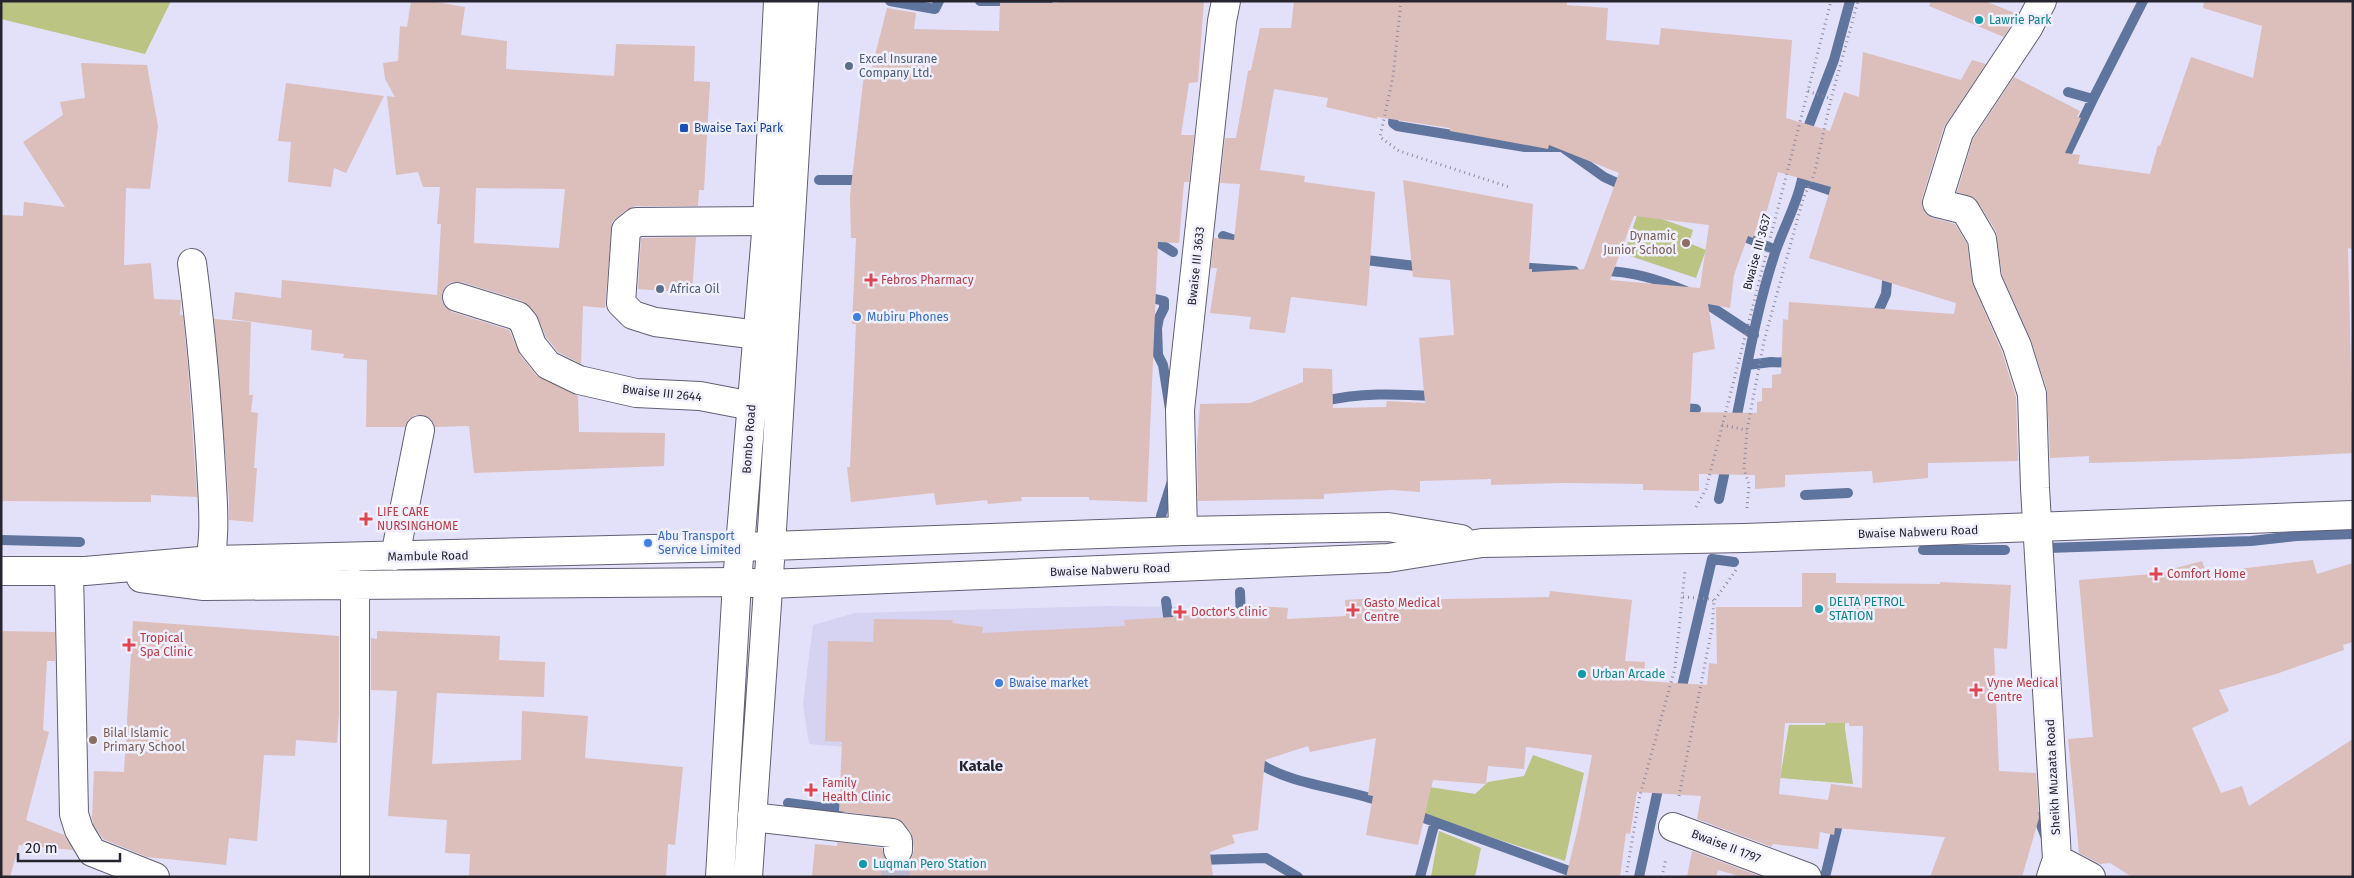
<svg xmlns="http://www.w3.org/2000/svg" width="2354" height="878" viewBox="0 0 2354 878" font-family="'Fira Sans',sans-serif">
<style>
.built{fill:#d6d2f2}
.green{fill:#bbc483}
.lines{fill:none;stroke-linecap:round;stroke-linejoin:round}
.stream{stroke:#5f759d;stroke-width:10}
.building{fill:#dcbebb;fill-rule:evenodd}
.minor-tunnel{stroke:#bdbad1;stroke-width:28;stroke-dasharray:28 14;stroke-linecap:butt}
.minor-casing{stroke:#625f74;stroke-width:30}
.major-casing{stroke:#625f74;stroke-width:30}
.path{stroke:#8d8b9e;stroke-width:3;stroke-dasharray:1 4;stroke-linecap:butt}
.minor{stroke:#fff;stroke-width:28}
.major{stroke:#fff;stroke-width:28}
.culture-dot{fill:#0f9aa8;stroke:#f0effe;stroke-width:2}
.service-dot{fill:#5c6f8a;stroke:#f0effe;stroke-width:2}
.transit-dot{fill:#1a4fb4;stroke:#f0effe;stroke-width:2}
.education-dot{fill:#8d6e63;stroke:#f0effe;stroke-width:2}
.health-dot{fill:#e0444e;stroke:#f0effe;stroke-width:2}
.shop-dot{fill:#3f7fe0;stroke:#f0effe;stroke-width:2}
.labels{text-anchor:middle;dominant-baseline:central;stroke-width:5;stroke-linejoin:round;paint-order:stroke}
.culture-label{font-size:12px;fill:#0d838f;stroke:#f0effe;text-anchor:start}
.service-label{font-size:12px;fill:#4e5e75;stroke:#f0effe;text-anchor:start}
.transit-label{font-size:12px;fill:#164399;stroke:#f0effe;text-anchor:start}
.education-label{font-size:12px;fill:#785e54;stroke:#f0effe;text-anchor:end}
.street-label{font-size:12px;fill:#26242e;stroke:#f0effe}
.health-label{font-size:12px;fill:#be3a42;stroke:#f0effe;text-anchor:start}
.shop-label{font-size:12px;fill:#366cbe;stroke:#f0effe;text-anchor:start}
.quarter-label{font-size:15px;font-weight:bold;fill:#26242e;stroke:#f0effe}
</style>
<rect width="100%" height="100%" fill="#e3e0fa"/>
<path class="built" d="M1106 606 1184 607 1192 663 903 752 809 744 803 704 813 625 855 613Z"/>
<path class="green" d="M1 1H171L145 54 1 19Z
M1643 198 1656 217 1693 230 1689 243 1706 250 1696 278 1624 254Z
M1846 676 1845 729 1853 784 1780 778 1789 725H1825L1832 702Z
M1533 755 1584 773 1565 861 1419 814 1423 786 1475 794 1488 782 1524 776Z
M1439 831 1481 848 1475 877H1431Z"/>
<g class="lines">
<path class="stream" d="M890 1 935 9 939 1
M980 1H1024L1049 6
M2068 92 2093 99 2143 1
M1394 113 1393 123 1397 126 1525 147H1562L1604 177 1628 188
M1808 137 1809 125 1834 60 1850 1
M2064 166 2065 157 2093 99
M819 180H866
M1803 181 1841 194
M1153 230 1159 243 1173 252
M1735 233 1776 250
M1223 236 1240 242
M1357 259 1424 267
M1516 267 1574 271
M1601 271C1632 271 1657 279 1686 291
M1143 296 1164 301V308L1159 318 1157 328 1158 355 1163 365 1170 409
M1698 298 1754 335
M1874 321 1886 294 1888 270
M1747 365 1771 362 1794 363
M1321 402C1358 392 1399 394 1436 396
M1678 408 1696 409
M1735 425C1747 366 1757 306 1776 250 1786 222 1801 196 1804 167
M1805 495 1848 493
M1719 499 1727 461
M1161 516 1172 481
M1 540 80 542
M2048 548 2251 541 2296 536 2353 534
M1923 550H2005
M1240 592 1241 622
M1166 601 1170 630
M1680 695 1712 559 1734 562
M1255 760C1286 785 1347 788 1385 803
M788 803 826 808 853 806
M1413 814 1580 875
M2027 815 2038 817 2046 838
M1198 860 1266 858 1298 877
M1420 877 1435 822
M1639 877 1660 780
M1825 877 1840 816"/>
</g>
<path class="building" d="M411 1H430L465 7 461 35 507 41 506 69 614 76 616 44 695 46 694 81 710 82 704 190H699L698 206H635L626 210 612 222 605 308 583 306 581 364 558 352 546 337 536 313 523 301 461 282H453L447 285 442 293V301L446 308 452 312 509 330 520 355 536 375 578 396 579 432 665 433 664 466 474 473 469 426 435 427 431 419 423 415H415L409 419 405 427H366L367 360 343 358 344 354 311 350 312 330 232 319 235 292 281 298 282 280 437 295 441 224H437L440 187H423L418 172 396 175 387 96 395 97 385 79 383 63 398 61 400 26 407 27ZM476 188 565 189 559 248 474 243Z
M1058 1H1204L1198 82 1189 83 1181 135H1194L1189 182H1184L1179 243 1158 242 1147 502 1089 500V497H1021L1022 501 988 504 987 500 936 505 934 493 851 502 847 467H850L856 324H852L856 238H851L850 196 864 74 870 75 887 8 916 13 914 29 999 31 1000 3H1058Z
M1294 1H1567V5L1608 8 1606 40 1659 45 1661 28 1792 40 1786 118 1830 131 1844 92 1859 97 1863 52 1961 80 1972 60 1986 64 1944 127 1922 198V206L1926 214 1933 218 1955 224 1967 244 1973 285 2002 352 2016 397 2018 461 1928 463V478L1873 483 1872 471 1785 475V487L1755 489V475L1699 474V491L1643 490V484L1566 483 1491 485V479L1420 481V492L1392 490 1324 494V499L1198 501 1197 446 1200 404 1250 403 1303 382V368L1332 369 1333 408 1386 407 1387 401 1425 403 1419 338 1454 335 1450 280 1413 277 1403 180 1533 204 1529 269H1532V272L1584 269 1619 173 1549 145 1548 149 1450 131V128L1377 117V119L1326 107 1328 98 1274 89 1260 170 1305 176 1304 182 1375 192 1367 306 1291 297 1285 333 1249 329 1251 317 1210 313 1217 268H1211L1214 238 1234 240 1240 184 1220 183 1225 138H1236L1248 71 1251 70 1260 28H1291ZM1778 172 1831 187 1809 258 1956 303 1954 314 1789 302 1788 320 1783 319 1781 374 1772 375V388H1762V401L1757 402V413L1690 412 1693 353 1715 349 1708 304 1730 308 1734 275 1748 236 1753 238 1758 223 1763 224ZM1634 216 1709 225 1700 288 1610 280Z
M1931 1H1985L2017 14 2004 37 1929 6Z
M2204 1H2353V249L2348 248 2353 453 2240 459 2089 463V456L2050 458 2047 390 2031 340 2002 275 1996 231 1975 198 1957 192 1973 139 2014 77 2080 111 2077 117 2081 118 2065 153 2080 155 2078 164 2150 174 2158 145 2160 146 2191 57 2253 78 2262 26 2203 8Z
M81 63 147 65 158 126 150 189 126 188 124 265 151 263 154 299 181 300 180 315H183L188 367 197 497 151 495V502L1 501V215L23 216 24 202 65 207 23 142 63 115 60 102 85 98Z
M286 83 384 96 346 173 334 168 331 187 288 182 291 142 278 141Z
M696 237 692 293 638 289 641 238Z
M214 319 251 322 249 395H253L251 412 258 413 254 468H257L253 522 229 520V499Z
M2313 560 2317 574 2353 563V642L2343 645 2344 650 2276 674 2219 690 2229 711 2192 728 2221 793 2242 786 2249 806 2353 739V877H2132L2110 863 2100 864 2079 853 2068 739 2093 737 2079 580 2153 574 2202 561 2206 573Z
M1802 573H1836V583L1940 584V582L2011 585 2007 649 1994 648 1999 771 2036 773 2039 818 2022 877H1930L1945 837 1835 828 1834 835 1820 832 1818 849 1772 844V847L1697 819 1701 796 1637 792 1630 834 1626 833 1620 877H1566L1580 819 1592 755 1526 747 1524 769 1488 766 1486 784 1433 780 1418 845 1366 835 1373 796 1368 795 1376 738 1310 752 1308 746 1265 760 1258 830 1232 835 1235 843 1210 852 1213 877H812L815 844 837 846V842L882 848 885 858 891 864 898 866 906 863 912 857 914 850 911 832 899 819 839 811 842 742 825 741 828 641 873 642 874 619 953 620 952 623 983 627 982 633 1125 626 1124 620 1172 617 1257 606 1288 608 1287 619 1346 616 1345 600 1392 597V600L1549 597 1550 591 1632 600 1625 661 1645 662 1644 681 1707 685 1709 663 1717 664 1716 607H1802ZM1785 723H1849V726H1863L1862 788 1831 784 1828 800 1779 794Z
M133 621 339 636V715L337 743 296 740 295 756 264 755 257 841 229 838 226 865 147 857 103 839 93 824 92 818 94 771 124 772Z
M1 631 55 632V661H47L43 730 49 732 26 820 64 835 73 850 19 845 10 877 1 876Z
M377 631 500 636 499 660 545 662 544 697 437 693 432 764 521 760 522 711 588 716 585 758 683 767 675 845 668 844 666 877H469L470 854 445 853 447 820 388 816 397 691 371 690V638L377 639Z
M1692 851 1762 877H1742L1718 870 1716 877H1687Z"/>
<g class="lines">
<path class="minor-tunnel" d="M895 877 898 850"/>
<defs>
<path id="minor" d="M2042 1 2028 28 1959 132 1937 203 1965 210 1982 239 1987 279 2017 346 2032 394 2035 488 2057 859 2051 877
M192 263C201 331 207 399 211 468 213 504 217 543 206 577
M457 297 518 316 524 323 532 345 548 365 579 380 636 393 700 396 752 406
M758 335 655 322 633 315 621 303 626 230 636 222 767 221
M1183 531 1180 410 1222 21 1226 1
M395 556 420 430
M1 571H85L212 560 771 546
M69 571 74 814 79 830 92 852 155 877
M141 578 204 586 737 582 769 584
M752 817 892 833 898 841V850
M1673 827 1807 877
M2057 859 2091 877
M355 877V584"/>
<path id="major" d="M771 546 1183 531 1388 527 1461 539
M769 584 1388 558 1482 543 1744 538 2353 515
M720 877 737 582 767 221 778 1
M748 877 771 546 804 1"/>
</defs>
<use href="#minor" class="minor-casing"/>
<use href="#major" class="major-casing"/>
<path class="path" d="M1401 1 1393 77 1380 137 1399 151 1509 187
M1808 91 1831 99
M1722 425 1747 430
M1696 507 1706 489 1831 1
M1747 508 1749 485 1744 469 1747 430 1764 341 1803 199 1814 175 1831 99 1858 1
M1683 597 1711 599 1714 601
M1679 796 1712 628 1714 601 1736 570
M1626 877 1639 799 1675 668 1685 570
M1662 877 1666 858"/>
<use href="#minor" class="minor"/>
<use href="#major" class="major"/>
</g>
<g class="culture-dot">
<circle cx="1979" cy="20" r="5"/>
<circle cx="1819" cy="609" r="5"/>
<circle cx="1582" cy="674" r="5"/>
<circle cx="863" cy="864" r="5"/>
</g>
<g class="service-dot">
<circle cx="849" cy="66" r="5"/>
<circle cx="660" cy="289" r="5"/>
</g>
<rect class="transit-dot" x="679" y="123" width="10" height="10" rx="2.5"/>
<g class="education-dot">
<circle cx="1686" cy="243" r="5"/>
<circle cx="93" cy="740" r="5"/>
</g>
<g class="health-dot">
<path d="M868.5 272.5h5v5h5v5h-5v5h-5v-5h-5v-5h5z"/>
<path d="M363.5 511.5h5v5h5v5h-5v5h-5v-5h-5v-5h5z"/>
<path d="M2153.5 566.5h5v5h5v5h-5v5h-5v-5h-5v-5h5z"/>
<path d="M1350.5 602.5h5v5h5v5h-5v5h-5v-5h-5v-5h5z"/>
<path d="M1177.5 604.5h5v5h5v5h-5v5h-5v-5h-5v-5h5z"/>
<path d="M126.5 637.5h5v5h5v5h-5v5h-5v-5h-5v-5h5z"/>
<path d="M1973.5 682.5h5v5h5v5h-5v5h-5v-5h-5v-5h5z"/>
<path d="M808.5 782.5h5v5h5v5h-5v5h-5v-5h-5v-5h5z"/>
</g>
<g class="shop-dot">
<circle cx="857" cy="317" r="5"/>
<circle cx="648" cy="543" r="5"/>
<circle cx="999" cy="683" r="5"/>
</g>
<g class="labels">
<g class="culture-label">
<text x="1989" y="20">Lawrie Park</text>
<text x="1829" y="602">DELTA PETROL<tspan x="1829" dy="14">STATION</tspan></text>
<text x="1592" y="674">Urban Arcade</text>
<text x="873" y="864">Luqman Pero Station</text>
</g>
<g class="service-label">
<text x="859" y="59">Excel Insurane<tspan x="859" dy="14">Company Ltd.</tspan></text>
<text x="670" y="289">Africa Oil</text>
</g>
<g class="transit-label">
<text x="694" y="128">Bwaise Taxi Park</text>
</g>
<g class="education-label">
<text x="1676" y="236">Dynamic<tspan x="1676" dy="14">Junior School</tspan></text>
<text x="103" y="733" text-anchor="start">Bilal Islamic<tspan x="103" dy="14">Primary School</tspan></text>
</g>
<g class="street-label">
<text transform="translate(1757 252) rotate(-75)">Bwaise III 3637</text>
<text transform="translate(1196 266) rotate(-84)">Bwaise III 3633</text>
<text transform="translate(662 393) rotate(6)">Bwaise III 2644</text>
<text transform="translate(749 439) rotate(-86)">Bombo Road</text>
<text transform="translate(1918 532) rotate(-2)">Bwaise Nabweru Road</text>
<text transform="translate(428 556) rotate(-1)">Mambule Road</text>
<text transform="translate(1110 570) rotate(-2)">Bwaise Nabweru Road</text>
<text transform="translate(2053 777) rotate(-93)">Sheikh Muzaata Road</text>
<text transform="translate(1726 846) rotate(21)">Bwaise II 1797</text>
</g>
<g class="health-label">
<text x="881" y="280">Febros Pharmacy</text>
<text x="377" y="512">LIFE CARE<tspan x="377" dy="14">NURSINGHOME</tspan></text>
<text x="2167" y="574">Comfort Home</text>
<text x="1364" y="603">Gasto Medical<tspan x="1364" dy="14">Centre</tspan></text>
<text x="1191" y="612">Doctor's clinic</text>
<text x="140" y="638">Tropical<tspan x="140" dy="14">Spa Clinic</tspan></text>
<text x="1987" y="683">Vyne Medical<tspan x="1987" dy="14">Centre</tspan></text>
<text x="822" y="783">Family<tspan x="822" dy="14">Health Clinic</tspan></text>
</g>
<g class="shop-label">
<text x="867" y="317">Mubiru Phones</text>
<text x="658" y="536">Abu Transport<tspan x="658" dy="14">Service Limited</tspan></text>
<text x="1009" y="683">Bwaise market</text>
</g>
<g class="quarter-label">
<text x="981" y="766">Katale</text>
</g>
</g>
<rect width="2354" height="878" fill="none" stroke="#26242e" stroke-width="5"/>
<path d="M18 853v8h102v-8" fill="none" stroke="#26242e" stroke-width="2.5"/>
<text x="25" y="853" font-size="15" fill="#26242e" stroke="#f0effe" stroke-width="4" paint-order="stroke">20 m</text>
</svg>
